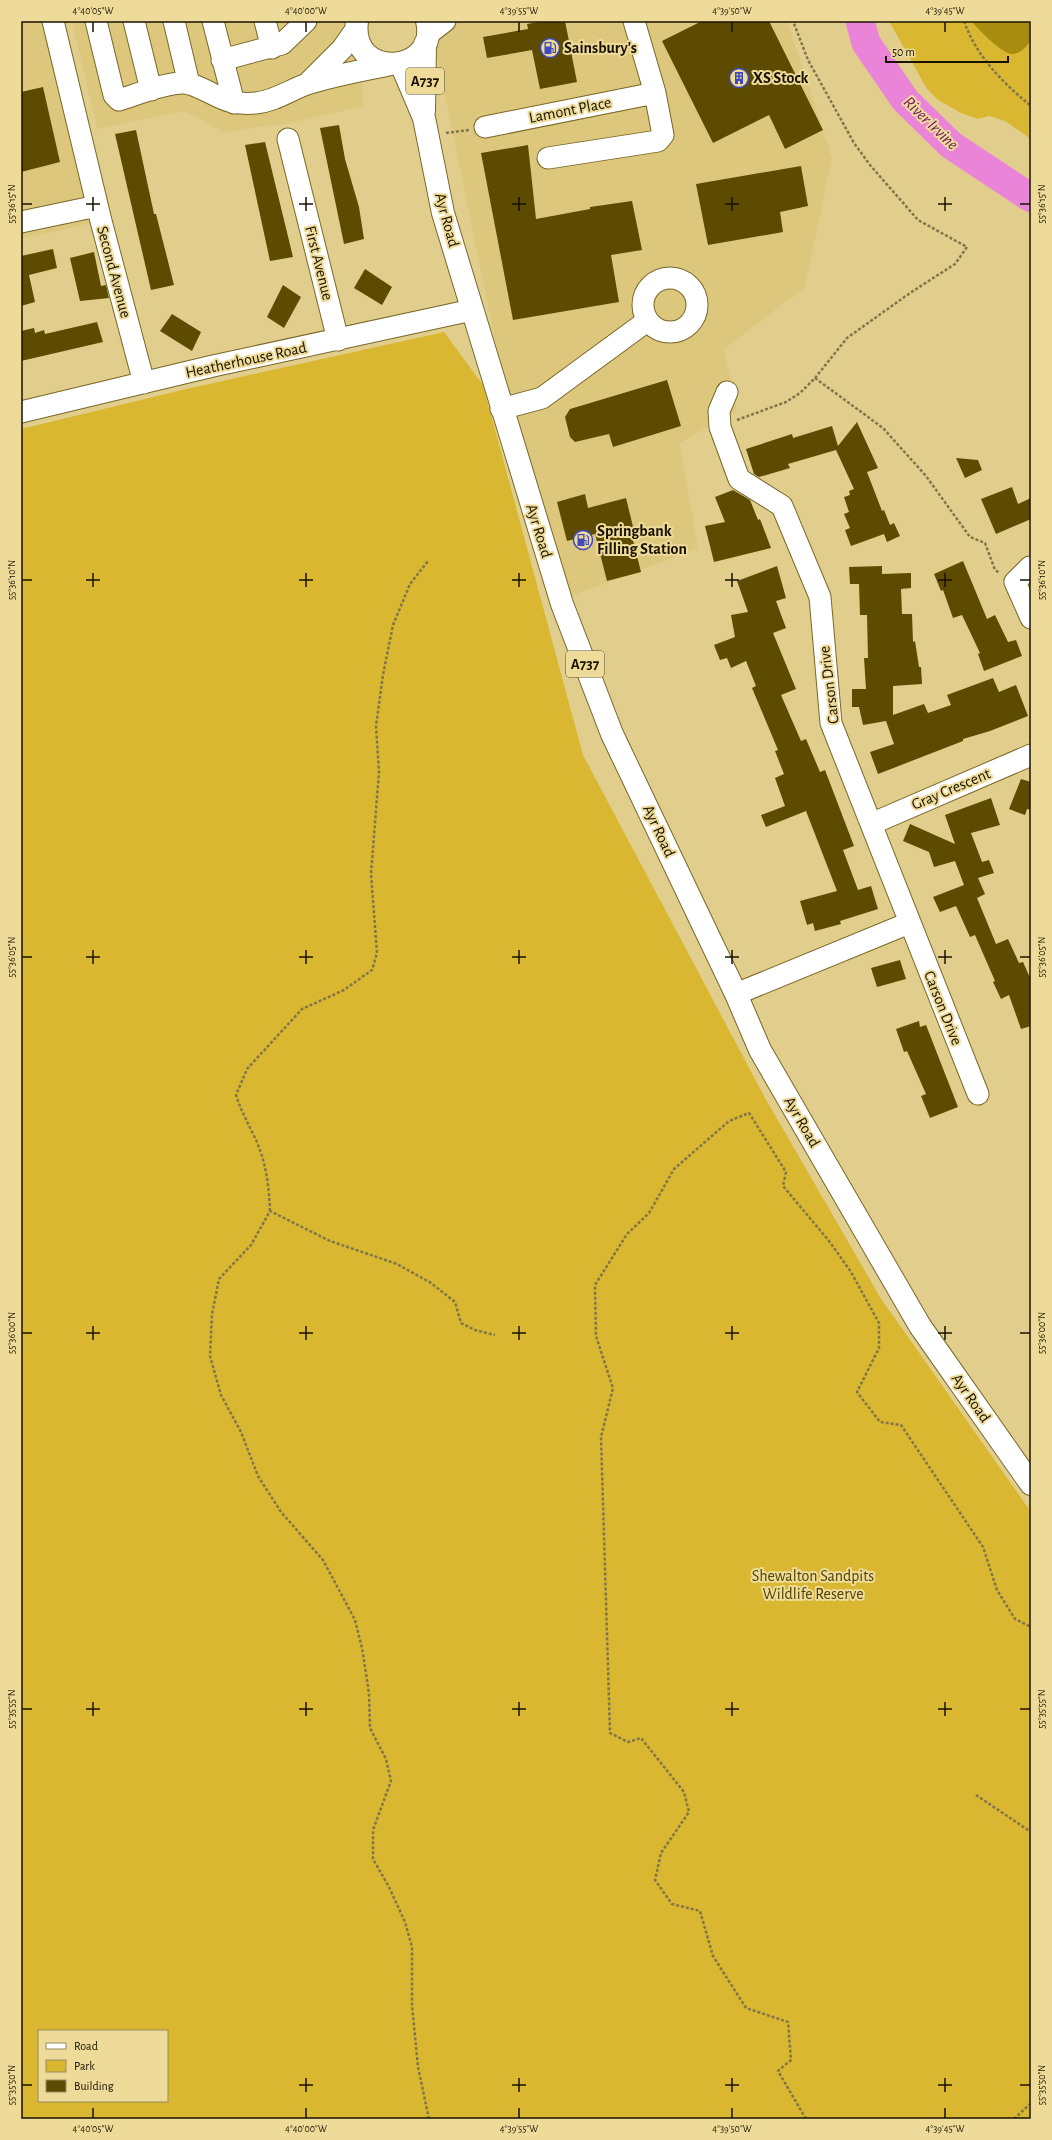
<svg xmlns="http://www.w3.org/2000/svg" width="1052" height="2140" viewBox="0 0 1052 2140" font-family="'Alegreya Sans',sans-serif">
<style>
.built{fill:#dcc77d}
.green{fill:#d9b730;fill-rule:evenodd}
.forest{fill:#a88c10}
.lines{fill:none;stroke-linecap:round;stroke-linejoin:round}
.river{stroke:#ea84d9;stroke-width:29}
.building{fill:#5c4b00}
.minor-casing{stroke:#796727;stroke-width:23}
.major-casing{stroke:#796727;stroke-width:24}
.path{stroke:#82754a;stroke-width:2.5;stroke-dasharray:3 2;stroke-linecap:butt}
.minor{stroke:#fff;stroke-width:21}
.major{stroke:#fff;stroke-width:22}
.ticks{fill:none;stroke:#191200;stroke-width:1.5}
.labels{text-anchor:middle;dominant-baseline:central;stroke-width:4;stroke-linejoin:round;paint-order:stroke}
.shield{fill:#eedb99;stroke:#594e2e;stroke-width:1}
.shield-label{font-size:15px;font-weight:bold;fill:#191200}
.poi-label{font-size:16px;font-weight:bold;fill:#191200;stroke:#eedb99;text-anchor:start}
.street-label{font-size:16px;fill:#191200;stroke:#eedb99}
.park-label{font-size:16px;fill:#504102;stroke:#eedb99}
.water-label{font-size:17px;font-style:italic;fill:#6f1364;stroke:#eedb99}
.neatline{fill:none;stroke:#191200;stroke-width:1.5}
.ticks-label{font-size:10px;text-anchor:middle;fill:#191200}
</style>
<rect width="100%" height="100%" fill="#e1ce8d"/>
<path class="built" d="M21 21H49L101 221 21 239Z
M72 21H359L363 106 285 124 223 132 184 111 97 129Z
M430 21H787L832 158 805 287 724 349 737 411 680 443 698 548 572 596 499 360Z"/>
<path class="green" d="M889 21H1031V139L1005 121 989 116 978 119 961 113 938 100 927 89Z
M444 332 483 385 583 755 764 1096 880 1297 1031 1512V2116L1028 2119H21V429L182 390ZM39 2031H167V2101H39Z"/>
<path class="forest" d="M972 21H1031V40C1027 46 1020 55 1011 54 1002 53 977 29 972 21Z"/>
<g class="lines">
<path class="river" d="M860 21 866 43 905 100 951 145 1031 198"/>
</g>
<path class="building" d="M545 21H565L577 82 540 89 532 50 487 58 483 37 528 29 527 24Z
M702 21H769L823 130 785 149 769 115 713 143 662 41Z
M43 87 60 162 21 172V92Z
M339 125 345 159 359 207 364 239 344 244 320 128Z
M136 130 154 214H156L174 285 151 290 115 134Z
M265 142 293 257 270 261 245 145Z
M528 145 536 219 590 209V207L632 201 642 250 611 255 619 302 513 320 481 153Z
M801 166 808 206 780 212 783 232 708 245 696 184Z
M53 249 57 268 29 275 35 302 21 306V256Z
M94 252 101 286 106 285 109 298 80 301 70 258Z
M365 269 392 287 382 305 354 288Z
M283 285 301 297 284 328 267 317Z
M172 314 201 332 192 351 160 331Z
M97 322 103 342 21 361V331L34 328 35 333 44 330 45 334Z
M667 380 681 426 613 447 609 434 575 442 570 437 565 417 570 409Z
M857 422 878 468 867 472 882 511 884 510 890 525 894 523 900 536 887 542 884 534 851 546 845 530 850 528 844 514 849 512 844 497 850 495 849 491 854 489 836 450 788 464 790 468 759 477 754 474 746 449 792 434 793 438 832 426 838 446Z
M956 458 978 460 982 470 965 478Z
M1012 487 1018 504 1031 498V519L996 534 981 499Z
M733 490 750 500 758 520 760 519 771 548 714 562 705 526 725 522 715 497Z
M585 494 588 508 626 498 636 539 633 540 641 572 607 581 595 534 567 541 557 502Z
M963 561 987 619 995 615 1008 642 1016 640 1022 656 984 671 978 654 980 653 962 615 953 618 943 590 941 591 934 574Z
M777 566 786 598 776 601 786 628 773 633 796 689 781 695 801 741 806 739 820 772 825 770 854 846 843 850 858 890 871 886 878 909 840 921 841 924 815 931 813 923 807 925 800 901 837 891 806 811 766 827 761 815 785 806 775 778 784 774 775 751 778 750 752 688 756 686 746 661 731 668 727 658 720 660 714 645 735 637 731 615 748 612 737 581Z
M882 566V574L911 573V588L901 589 902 614H912L913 642 915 641 919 667H921L922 684 893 686V715L924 704 928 713 951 705 947 695 993 678 999 692 1016 685 1028 716 990 731 963 739V741L878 774 870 752 894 744 886 721 863 725 859 707H852V689H866L864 658H868L867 615H860L859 584H850L849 567Z
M1021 779 1031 782V810L1027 809 1025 815 1009 809Z
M991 798 1000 825 971 833 982 862 989 860 994 873 978 878 985 894 977 898 996 944 1008 939 1019 963 1023 962 1031 980V1026L1021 1029 1009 995 1001 999 993 982 995 981 975 935 970 937 956 906 940 912 933 897 964 885 955 861 934 867 929 852 903 841 910 824 955 844 945 815Z
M900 960 906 979 877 987 871 968Z
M919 1021 920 1027 926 1025 958 1107 930 1118 921 1096 926 1094 907 1051 904 1052 896 1029Z"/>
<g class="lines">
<defs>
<path id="minor" d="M53 21 101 221 144 383
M96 21 114 95 119 100C136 95 173 79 190 84 217 93 223 106 256 103 276 101 291 89 310 83 336 75 363 70 389 65
M134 21 151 90
M174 21 189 84
M213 21 234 103
M265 21 272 48
M428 34 445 21
M222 60 282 44 306 21
M308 83 342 49 356 29
M485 127 655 93
M288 139 338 340
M548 158 658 141 663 135 655 93 634 21
M21 222 97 206
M643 305a27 27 0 1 1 54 0a27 27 0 1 1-54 0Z
M727 392 719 411 720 427 739 479 782 506 820 597 831 723 978 1094
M501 409 542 398 647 321
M21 412 213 366 472 310
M1030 567 1015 582 1031 618
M871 824 1031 755
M736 994 909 923"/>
<path id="major" d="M357 21C349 82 440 74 427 21
M401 64 424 118 443 213 562 604 612 734 736 994 760 1050 920 1326 1031 1484
M424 111 425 44"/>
</defs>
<use href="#minor" class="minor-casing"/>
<use href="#major" class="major-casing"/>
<path class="path" d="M964 21C976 56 1003 83 1031 106
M446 133 469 130
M815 378 883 428 926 476 970 537 985 543 995 570 1000 573
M737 420 786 402 800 393 815 378 847 338 910 293 955 264 967 247 918 220 870 165 854 143 808 60 793 21
M270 1211C269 1186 266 1161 255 1138 248 1123 241 1111 236 1095L247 1069 302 1009 344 990 372 970 377 953 371 874 379 772 376 726 383 675 393 625 410 584 428 561
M976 1795 1031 1832
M429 2119 418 2067 412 2005V1947L405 1922 389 1887 373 1859V1830L391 1781 386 1759 370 1728 369 1693 362 1648 355 1620 323 1560 281 1512 258 1476 241 1432 221 1395 210 1356 212 1314 219 1279 251 1245 270 1211 330 1241 397 1264 431 1283 455 1302 461 1323 475 1330 495 1335
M806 2119 778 2071 791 2060 788 2022 746 2008 713 1956 700 1911 672 1904 655 1880 661 1853 689 1812 684 1792 641 1738 628 1742 610 1733 601 1437 613 1388 596 1336 595 1285 627 1234 649 1213 674 1169 729 1121 749 1113 786 1172 783 1186 829 1241 851 1272 879 1323V1348L857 1392 880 1422 901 1425 983 1547 997 1590 1015 1619 1031 1627
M1014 2119 1031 2103"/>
<use href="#minor" class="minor"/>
<use href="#major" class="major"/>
</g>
<path class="ticks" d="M93 22V32M306 22V32M519 22V32M732 22V32M945 22V32M93 197V211M306 197V211M519 197V211M732 197V211M945 197V211M22 204H32M86 204H100M299 204H313M512 204H526M725 204H739M938 204H952M1020 204H1030M93 573V587M306 573V587M519 573V587M732 573V587M945 573V587M22 580H32M86 580H100M299 580H313M512 580H526M725 580H739M938 580H952M1020 580H1030M93 950V964M306 950V964M519 950V964M732 950V964M945 950V964M22 957H32M86 957H100M299 957H313M512 957H526M725 957H739M938 957H952M1020 957H1030M93 1326V1340M306 1326V1340M519 1326V1340M732 1326V1340M945 1326V1340M22 1333H32M86 1333H100M299 1333H313M512 1333H526M725 1333H739M938 1333H952M1020 1333H1030M93 1702V1716M306 1702V1716M519 1702V1716M732 1702V1716M945 1702V1716M22 1709H32M86 1709H100M299 1709H313M512 1709H526M725 1709H739M938 1709H952M1020 1709H1030M306 2078V2092M519 2078V2092M732 2078V2092M945 2078V2092M22 2085H32M299 2085H313M512 2085H526M725 2085H739M938 2085H952M1020 2085H1030M93 2108V2118M306 2108V2118M519 2108V2118M732 2108V2118M945 2108V2118"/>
<defs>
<symbol id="fuel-ring" viewBox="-11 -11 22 22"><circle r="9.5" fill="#eedb99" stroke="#4049bd" stroke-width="1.5"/><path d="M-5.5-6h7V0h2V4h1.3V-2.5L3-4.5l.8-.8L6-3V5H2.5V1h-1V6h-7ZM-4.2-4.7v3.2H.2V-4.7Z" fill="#4049bd"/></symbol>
<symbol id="building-ring" viewBox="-11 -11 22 22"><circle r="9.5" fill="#eedb99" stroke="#4049bd" stroke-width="1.5"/><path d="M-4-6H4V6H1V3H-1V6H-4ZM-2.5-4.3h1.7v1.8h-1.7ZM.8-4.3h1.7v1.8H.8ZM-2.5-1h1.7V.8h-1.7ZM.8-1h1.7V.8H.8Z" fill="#4049bd"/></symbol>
</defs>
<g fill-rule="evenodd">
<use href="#fuel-ring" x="539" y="37" width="22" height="22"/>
<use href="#building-ring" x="728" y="67" width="22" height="22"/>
<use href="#fuel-ring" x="572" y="529" width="22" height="22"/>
</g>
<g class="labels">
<g class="shield">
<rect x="406" y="68" width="38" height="26" rx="3"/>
<rect x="566" y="651" width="38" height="26" rx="3"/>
</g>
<g class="shield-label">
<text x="425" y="81">A737</text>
<text x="585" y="664">A737</text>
</g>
<g class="poi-label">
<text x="564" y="48">Sainsbury's</text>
<text x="753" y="78">XS Stock</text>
<text x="597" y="531">Springbank<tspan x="597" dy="18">Filling Station</tspan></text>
</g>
<g class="street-label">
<text transform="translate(570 110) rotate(-11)">Lamont Place</text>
<text transform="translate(447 220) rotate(75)">Ayr Road</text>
<text transform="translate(319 263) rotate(76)">First Avenue</text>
<text transform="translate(114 272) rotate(75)">Second Avenue</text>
<text transform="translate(246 360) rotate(-12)">Heatherhouse Road</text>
<text transform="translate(539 531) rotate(73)">Ayr Road</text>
<text transform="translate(829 685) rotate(-97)">Carson Drive</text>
<text transform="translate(951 789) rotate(-23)">Gray Crescent</text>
<text transform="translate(659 831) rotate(65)">Ayr Road</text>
<text transform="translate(943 1008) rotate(68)">Carson Drive</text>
<text transform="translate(802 1122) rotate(60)">Ayr Road</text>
<text transform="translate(971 1398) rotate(55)">Ayr Road</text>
</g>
<g class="park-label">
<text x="813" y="1576">Shewalton Sandpits<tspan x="813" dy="18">Wildlife Reserve</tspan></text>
</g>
<g class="water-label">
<text transform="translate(931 123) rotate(44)">River Irvine</text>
</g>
</g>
<rect width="1052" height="2140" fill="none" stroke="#eedb99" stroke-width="44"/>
<rect x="38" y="2030" width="130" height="72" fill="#eedb99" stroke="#998b5c"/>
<rect x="46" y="2043" width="20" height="6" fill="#ffffff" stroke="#998b5c"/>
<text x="74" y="2050" font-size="12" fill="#191200">Road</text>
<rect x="46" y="2060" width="20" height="12" fill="#d9b730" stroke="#998b5c"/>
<text x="74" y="2070" font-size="12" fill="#191200">Park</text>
<rect x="46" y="2080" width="20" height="12" fill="#5c4b00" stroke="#998b5c"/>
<text x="74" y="2090" font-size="12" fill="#191200">Building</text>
<path d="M886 56v6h122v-6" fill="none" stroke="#191200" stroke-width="2"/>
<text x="892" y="56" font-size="12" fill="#191200" stroke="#eedb99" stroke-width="3" paint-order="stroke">50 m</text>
<rect x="22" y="22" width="1008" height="2096" class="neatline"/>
<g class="ticks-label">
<text x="93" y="14">4°40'05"W</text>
<text x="306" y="14">4°40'00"W</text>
<text x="519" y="14">4°39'55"W</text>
<text x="732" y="14">4°39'50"W</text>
<text x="945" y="14">4°39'45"W</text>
<text transform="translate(11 204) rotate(-90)" y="4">55°36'15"N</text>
<text transform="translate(1041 204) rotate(-90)" y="4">55°36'15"N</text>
<text transform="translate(11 580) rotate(-90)" y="4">55°36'10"N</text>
<text transform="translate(1041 580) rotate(-90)" y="4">55°36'10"N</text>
<text transform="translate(11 957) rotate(-90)" y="4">55°36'05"N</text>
<text transform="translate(1041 957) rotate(-90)" y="4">55°36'05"N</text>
<text transform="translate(11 1333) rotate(-90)" y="4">55°36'00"N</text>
<text transform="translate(1041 1333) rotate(-90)" y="4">55°36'00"N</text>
<text transform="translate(11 1709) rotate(-90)" y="4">55°35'55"N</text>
<text transform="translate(1041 1709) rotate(-90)" y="4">55°35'55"N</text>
<text transform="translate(11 2085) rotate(-90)" y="4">55°35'50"N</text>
<text transform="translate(1041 2085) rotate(-90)" y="4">55°35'50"N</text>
<text x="93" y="2132">4°40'05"W</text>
<text x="306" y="2132">4°40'00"W</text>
<text x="519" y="2132">4°39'55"W</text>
<text x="732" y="2132">4°39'50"W</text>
<text x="945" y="2132">4°39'45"W</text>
</g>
</svg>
